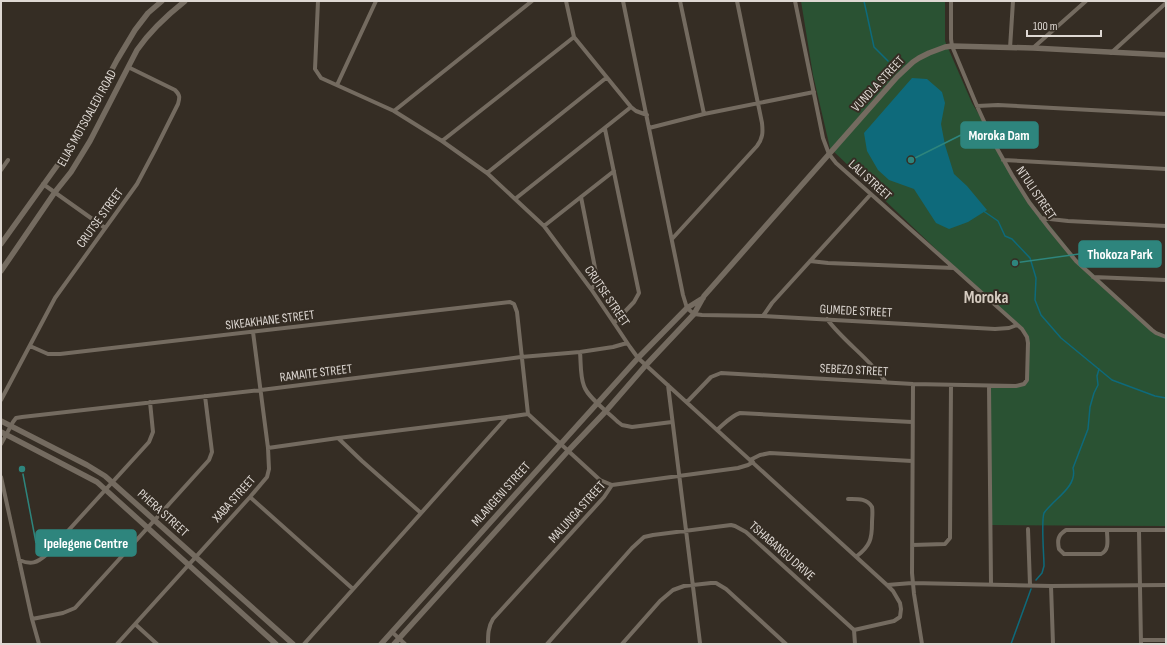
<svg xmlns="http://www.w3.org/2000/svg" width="1167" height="645" viewBox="0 0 1167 645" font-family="'Sofia Sans Condensed',sans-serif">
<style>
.green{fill:#2a5233}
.water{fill:#0e6a7b}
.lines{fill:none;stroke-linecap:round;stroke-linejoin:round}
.stream{stroke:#0e6a7b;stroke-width:1.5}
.street{stroke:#746b60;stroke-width:4}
.secondary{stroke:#746b60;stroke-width:5.5}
.labels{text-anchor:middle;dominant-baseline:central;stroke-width:4;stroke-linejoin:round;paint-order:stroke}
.street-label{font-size:13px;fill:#ded8d3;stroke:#352d24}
.district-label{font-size:17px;font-weight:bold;fill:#d6ccc1;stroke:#352d24}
.leader{fill:none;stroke:#2e857d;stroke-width:1.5}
.callout-dot{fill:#2e857d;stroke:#352d24;stroke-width:1.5}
.callout{fill:#2e857d;stroke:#2e857d;stroke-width:1.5}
.callout-label{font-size:14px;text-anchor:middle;font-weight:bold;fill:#fff}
</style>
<rect width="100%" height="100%" fill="#352d24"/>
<path class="green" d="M801 1H945V41L972 103 993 138 1006 165 1032 203 1076 258 1154 330 1166 335V526L990 525V388L1026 383 1028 337 830 148 813 75Z"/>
<path class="water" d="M912 78 927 79 942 92 945 103 941 124 945 145 954 174 967 186 987 210 968 222 949 229 936 223 914 189 889 180 878 170 867 151 864 133Z"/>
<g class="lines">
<path class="stream" d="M864 1 874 47 888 61
M982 210 998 221 1005 236 1012 239 1030 258 1036 278 1035 300 1041 315 1061 338 1112 380 1155 396 1166 398
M1036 580 1042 573 1044 566C1044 555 1041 522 1044 513 1046 510 1049 507 1052 504 1062 494 1077 483 1073 468L1088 429 1090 407 1094 393 1098 385 1097 376 1099 369
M1011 644 1031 589"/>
<path class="street" d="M318 1 315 69 321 78 394 111 442 141 487 173 544 226 591 289 614 323 630 347 638 358 887 585 893 591 900 603 901 609 900 617 894 621 854 630
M566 1 574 37 631 107 636 111 647 115
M623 1 683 295 687 308 694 314 702 315 763 316 995 329 1009 328 1017 325
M680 1 704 114
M951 1V39L952 46 977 106 994 143 1012 175 1029 202 1049 228 1076 261 1152 330 1156 333 1166 337
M1010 48 1013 1
M1033 48 1086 1
M1111 53 1166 3
M337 85 376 1
M977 106 998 105 1166 114
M394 111 532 1
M649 128 704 114 814 92
M605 129 639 293 634 302 614 323
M442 141 574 37
M1003 160 1166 169
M1 170 8 160
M487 173 606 78
M43 184 105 228
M581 197 597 278 596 284 591 289
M515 199 631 107
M1041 218 1068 221 1166 226
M544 226 614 171
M672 239 757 146C763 138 763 132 762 123L737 1
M810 261 828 263 928 267 954 268
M1093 277 1166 280
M763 316 772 303 871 194
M827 319C844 342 869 358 885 381
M30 346 48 354H60L510 302 514 304 517 312 528 414 600 480 612 485
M580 352C581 363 580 376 584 386 588 398 609 413 618 422L622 425 632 427 672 422
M913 384 912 573 914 594 922 644
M668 385 700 643
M989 386 991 584
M1 400 55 298 137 184 155 150 178 104C180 97 180 95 175 90L128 67
M687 402 711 377 721 373 913 384 1016 386 1024 384 1027 380 1028 343 1027 337 1022 329 954 268 836 163 829 154 823 138 795 1
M717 430C725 423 731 416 740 413L912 422
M338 438 362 461 421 513
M1 444 13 422 16 418 22 417 261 390 521 357 580 352 613 347 627 343
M268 448 338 438 507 417 528 414
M750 460 760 455 770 453 912 461
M1 477 32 619 39 644
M250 497 353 589
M848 499C857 499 867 498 872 507 873 512 872 518 872 523 872 539 870 546 857 556
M1028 529 1030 585
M1107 531C1107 539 1110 550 1101 554H1064L1059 549C1057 540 1058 535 1066 530H1166
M1139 531 1141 644
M912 545 945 544 950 538 951 385
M19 560C31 565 37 563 46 555L149 442 153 432 150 402
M887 585 912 583 1051 586 1166 585
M1051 586 1053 644
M32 619 63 613 75 608 209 460 212 452 205 396
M135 624 157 644
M392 632 405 644
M1141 640H1166
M117 644 250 497 267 477 269 469 268 448 253 332
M304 644 507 417
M488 644C488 635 488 627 493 619L604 497 612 485 738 468 748 465 753 462
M547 644 632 548 644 537 653 535 731 525 735 526 746 532 854 630 855 644
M622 644 660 601 673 590 684 586 711 583H716L726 589 786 644"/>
<path class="secondary" d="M1 244 59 163 78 133 117 60 135 30 148 13 162 1
M1 271 55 192 71 172 90 141 137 50C150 31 166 16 185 1
M1 421 87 465 105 476 293 644
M1 432 97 482 276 644
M381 644 638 358 687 308 703 298
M394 644 568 451 606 411 646 365 694 314 704 296 897 77 913 62 919 58 929 53 945 47 952 46 1033 48 1166 55"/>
</g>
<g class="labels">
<g class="street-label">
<text transform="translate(878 84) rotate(-47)">VUNDLA STREET</text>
<text transform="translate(87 118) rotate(-61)">ELIAS MOTSOALEDI ROAD</text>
<text transform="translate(870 180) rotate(42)">LALI STREET</text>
<text transform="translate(1036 193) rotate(56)">NTULI STREET</text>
<text transform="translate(100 218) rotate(-54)">CRUTSE STREET</text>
<text transform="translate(607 296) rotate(56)">CRUTSE STREET</text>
<text transform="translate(856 311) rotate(3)">GUMEDE STREET</text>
<text transform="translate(270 320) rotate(-7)">SIKEAKHANE STREET</text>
<text transform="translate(854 370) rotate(3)">SEBEZO STREET</text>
<text transform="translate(316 373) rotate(-7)">RAMAITE STREET</text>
<text transform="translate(501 494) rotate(-48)">MLANGENI STREET</text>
<text transform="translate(234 499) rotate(-48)">XABA STREET</text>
<text transform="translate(577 512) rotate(-48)">MALUNGA STREET</text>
<text transform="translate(163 513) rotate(42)">PHERA STREET</text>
<text transform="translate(782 551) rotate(41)">TSHABANGU DRIVE</text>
</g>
<g class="district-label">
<text x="986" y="298">Moroka</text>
</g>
</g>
<path class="leader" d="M911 160L961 135M1015 263L1079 254M22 469L36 543"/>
<g class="callout-dot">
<circle cx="911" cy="160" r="4"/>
<circle cx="1015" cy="263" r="4"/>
<circle cx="22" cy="469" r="4"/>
</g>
<g class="callout">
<rect x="961" y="122" width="77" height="26" rx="4"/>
<rect x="1079" y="241" width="82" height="26" rx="4"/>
<rect x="36" y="530" width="100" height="26" rx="4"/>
</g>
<g class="callout-label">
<text x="999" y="140">Moroka Dam</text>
<text x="1120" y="259">Thokoza Park</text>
<text x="86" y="548">Ipelegene Centre</text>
</g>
<rect width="1167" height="645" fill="none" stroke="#ded8d3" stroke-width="4"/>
<path d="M1027 30v6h74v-6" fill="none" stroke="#ded8d3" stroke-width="2"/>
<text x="1033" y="30" font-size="12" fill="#ded8d3" stroke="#352d24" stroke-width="3" paint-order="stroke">100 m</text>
</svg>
